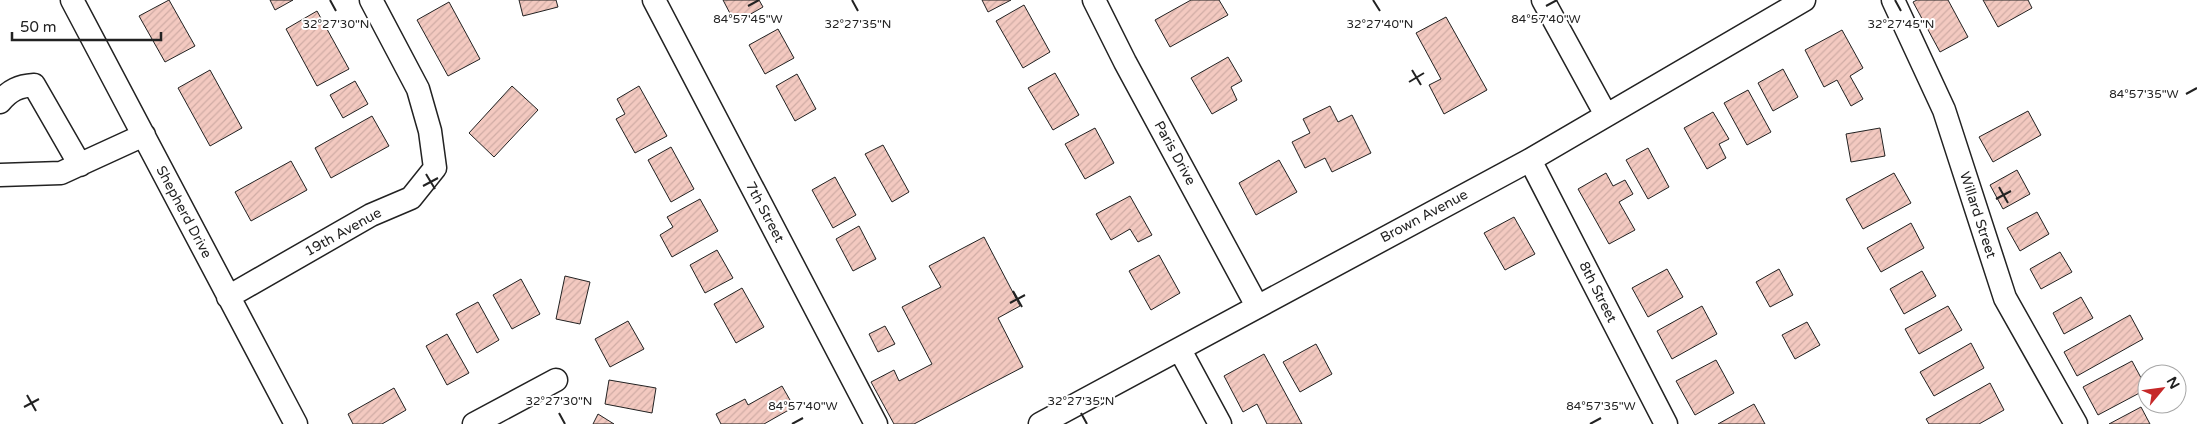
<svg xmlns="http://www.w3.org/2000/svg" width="2197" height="424" viewBox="0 0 2197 424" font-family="'Varela Round',sans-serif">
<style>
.building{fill:url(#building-hatch);stroke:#222}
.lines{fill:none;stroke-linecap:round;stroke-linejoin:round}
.minor-casing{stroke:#222;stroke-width:25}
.minor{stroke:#fff;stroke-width:22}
.ticks{fill:none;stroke:#222;stroke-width:2}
.labels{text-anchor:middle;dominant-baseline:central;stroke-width:4;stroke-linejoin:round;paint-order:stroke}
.street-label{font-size:14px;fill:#222;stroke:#fff}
.ticks-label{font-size:12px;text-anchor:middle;fill:#222;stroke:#fff;stroke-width:4;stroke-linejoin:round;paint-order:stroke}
</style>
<defs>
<pattern id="building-hatch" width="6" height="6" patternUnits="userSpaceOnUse" patternTransform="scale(1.25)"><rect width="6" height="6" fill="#f3c9c0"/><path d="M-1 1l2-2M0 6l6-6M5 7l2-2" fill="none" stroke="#d0aca5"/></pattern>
</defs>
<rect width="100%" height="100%" fill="#fff"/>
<path class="building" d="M169 0 195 46 165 62 139 16Z
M270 0H293L275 10Z
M519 0H556L558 7 523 16Z
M723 0H759L763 7 735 23Z
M982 0H1011L988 12Z
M1191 0H1219L1228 15 1170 47 1155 20Z
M1917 0H1948L1968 37 1940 52 1913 2Z
M1983 0H2028L2032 8 1998 27Z
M449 2 480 59 448 76 417 20Z
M1024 5 1050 52 1023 68 996 21Z
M317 11 349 69 317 86 286 29Z
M1446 17 1487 90 1444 114 1429 85 1441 79 1416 33Z
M778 29 794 58 765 74 749 45Z
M1842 30 1863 68 1850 76 1863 99 1851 106 1837 80 1824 87 1805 50Z
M1228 57 1242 81 1231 87 1237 100 1212 114 1191 78Z
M1783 69 1798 97 1773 111 1758 83Z
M210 70 242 128 210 146 178 88Z
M1055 73 1079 115 1053 130 1028 88Z
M797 74 816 109 795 121 776 86Z
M355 81 368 104 343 118 330 95Z
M512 86 538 110 494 157 469 133Z
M639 86 667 136 635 153 616 119 625 114 617 99Z
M1748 90 1771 132 1747 145 1724 103Z
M1330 106 1338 122 1352 115 1371 153 1332 172 1325 158 1305 168 1292 142 1310 133 1303 119Z
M2028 111 2041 135 1993 162 1979 137Z
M1713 112 1729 139 1719 144 1726 158 1707 169 1684 128Z
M372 116 389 146 331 178 315 148Z
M1095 128 1114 163 1085 179 1065 144Z
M1880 128 1885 156 1851 162 1846 134Z
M883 145 909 192 892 202 865 154Z
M671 147 694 189 671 202 648 160Z
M1648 148 1669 187 1648 199 1626 160Z
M1279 160 1297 192 1256 215 1239 183Z
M291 161 307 190 251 221 235 192Z
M2017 170 2030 194 2003 209 1990 185Z
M1606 173 1613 186 1625 180 1633 194 1619 202 1635 230 1609 244 1578 189Z
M1894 173 1911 203 1863 229 1846 199Z
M835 177 856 215 833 228 812 190Z
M1130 196 1152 235 1138 242 1130 229 1111 240 1096 214Z
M700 199 718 231 672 257 660 235 673 227 667 217Z
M2037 212 2049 234 2020 251 2007 228Z
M1514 217 1535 254 1505 270 1484 233Z
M1911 223 1924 248 1881 272 1867 248Z
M859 226 876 259 853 271 836 239Z
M984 237 1020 306 998 318 1023 367 914 424H894L871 382 894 370 899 381 932 364 902 307 941 287 929 266Z
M717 250 733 278 705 293 690 265Z
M2060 252 2072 272 2041 289 2030 269Z
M1159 255 1180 293 1151 310 1129 271Z
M1667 269 1683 297 1648 317 1632 288Z
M1779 269 1793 295 1770 307 1756 282Z
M1922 271 1936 296 1904 314 1890 289Z
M565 276 590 282 580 324 556 319Z
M521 279 540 314 512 329 493 295Z
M742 288 764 327 736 343 714 304Z
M2081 297 2093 318 2064 334 2053 313Z
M478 302 499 340 477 353 456 314Z
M1702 306 1717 334 1672 359 1657 331Z
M1948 306 1962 330 1919 354 1905 329Z
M2130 315 2143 339 2077 376 2064 352Z
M628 321 644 349 610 367 595 339Z
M1807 322 1820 345 1795 359 1782 335Z
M885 326 895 344 878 352 869 334Z
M447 334 469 373 447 385 426 346Z
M1971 343 1984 368 1934 396 1920 372Z
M1316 344 1332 374 1300 392 1283 362Z
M1264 354 1302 424H1267L1257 404 1243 412 1224 376Z
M1716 360 1734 393 1695 415 1676 381Z
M2132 361 2147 389 2098 415 2083 387Z
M609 380 656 388 652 413 605 404Z
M1990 383 2004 410 1979 424H1929L1926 419Z
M782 386 794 407 764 424H721L716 414 745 399 748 405Z
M394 388 406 410 382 424H353L348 414Z
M1754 404 1765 424H1718Z
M2141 407 2150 424H2109Z
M598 414 614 424H593Z"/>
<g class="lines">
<defs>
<path id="minor" d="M72 0 296 424
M654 0 876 424
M1094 0 1125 62 1257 306
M1543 0 1606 115
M1893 0 1944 110 2005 298 2076 424
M0 102C10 90 19 86 34 85L80 165
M1530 160 1666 424
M0 175 61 173 144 135
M228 297 371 215 411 198 435 168 430 131 418 89 371 0
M1180 350 1220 424
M474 424 556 380
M1040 424 1530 160 1804 0"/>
</defs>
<use href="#minor" class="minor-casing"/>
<use href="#minor" class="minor"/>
</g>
<path class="ticks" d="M330 0 336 11M852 0 858 11M1373 0 1380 11M1895 0 1901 11M748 6 759 0M1546 6 1557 0M1412 70 1421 85M1409 82 1424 73M2186 94 2197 88M426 174 435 189M423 186 438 178M1999 187 2008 203M1996 199 2011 191M1013 291 1022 307M1010 303 1025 295M27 395 36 411M24 407 39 399M559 413 565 424M1081 413 1087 424M792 424 803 418M1590 424 1601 418"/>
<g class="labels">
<g class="street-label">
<text transform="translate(1175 153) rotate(61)">Paris Drive</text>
<text transform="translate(184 212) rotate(62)">Shepherd Drive</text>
<text transform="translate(765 212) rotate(62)">7th Street</text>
<text transform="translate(1978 215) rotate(72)">Willard Street</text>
<text transform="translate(1424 216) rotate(-28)">Brown Avenue</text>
<text transform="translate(343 232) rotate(-29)">19th Avenue</text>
<text transform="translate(1598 292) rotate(63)">8th Street</text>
</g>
</g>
<g class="ticks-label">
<text x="748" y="23">84°57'45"W</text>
<text x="1546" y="23">84°57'40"W</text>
<text x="336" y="28">32°27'30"N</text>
<text x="858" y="28">32°27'35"N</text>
<text x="1380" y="28">32°27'40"N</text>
<text x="1901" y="28">32°27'45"N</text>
<text x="2144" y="98">84°57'35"W</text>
<text x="559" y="405">32°27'30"N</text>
<text x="1081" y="405">32°27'35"N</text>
<text x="803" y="410">84°57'40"W</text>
<text x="1601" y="410">84°57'35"W</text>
</g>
<g transform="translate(2162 389) rotate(61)"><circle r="24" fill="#ffffff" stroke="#a7a7a7"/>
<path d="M0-4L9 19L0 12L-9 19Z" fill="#c62828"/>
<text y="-8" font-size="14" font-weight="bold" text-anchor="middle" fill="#222222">N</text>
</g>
<path d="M12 32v8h149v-8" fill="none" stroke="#222222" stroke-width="2.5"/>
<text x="20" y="32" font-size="15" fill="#222222" stroke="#ffffff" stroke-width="4" paint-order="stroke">50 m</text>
</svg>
